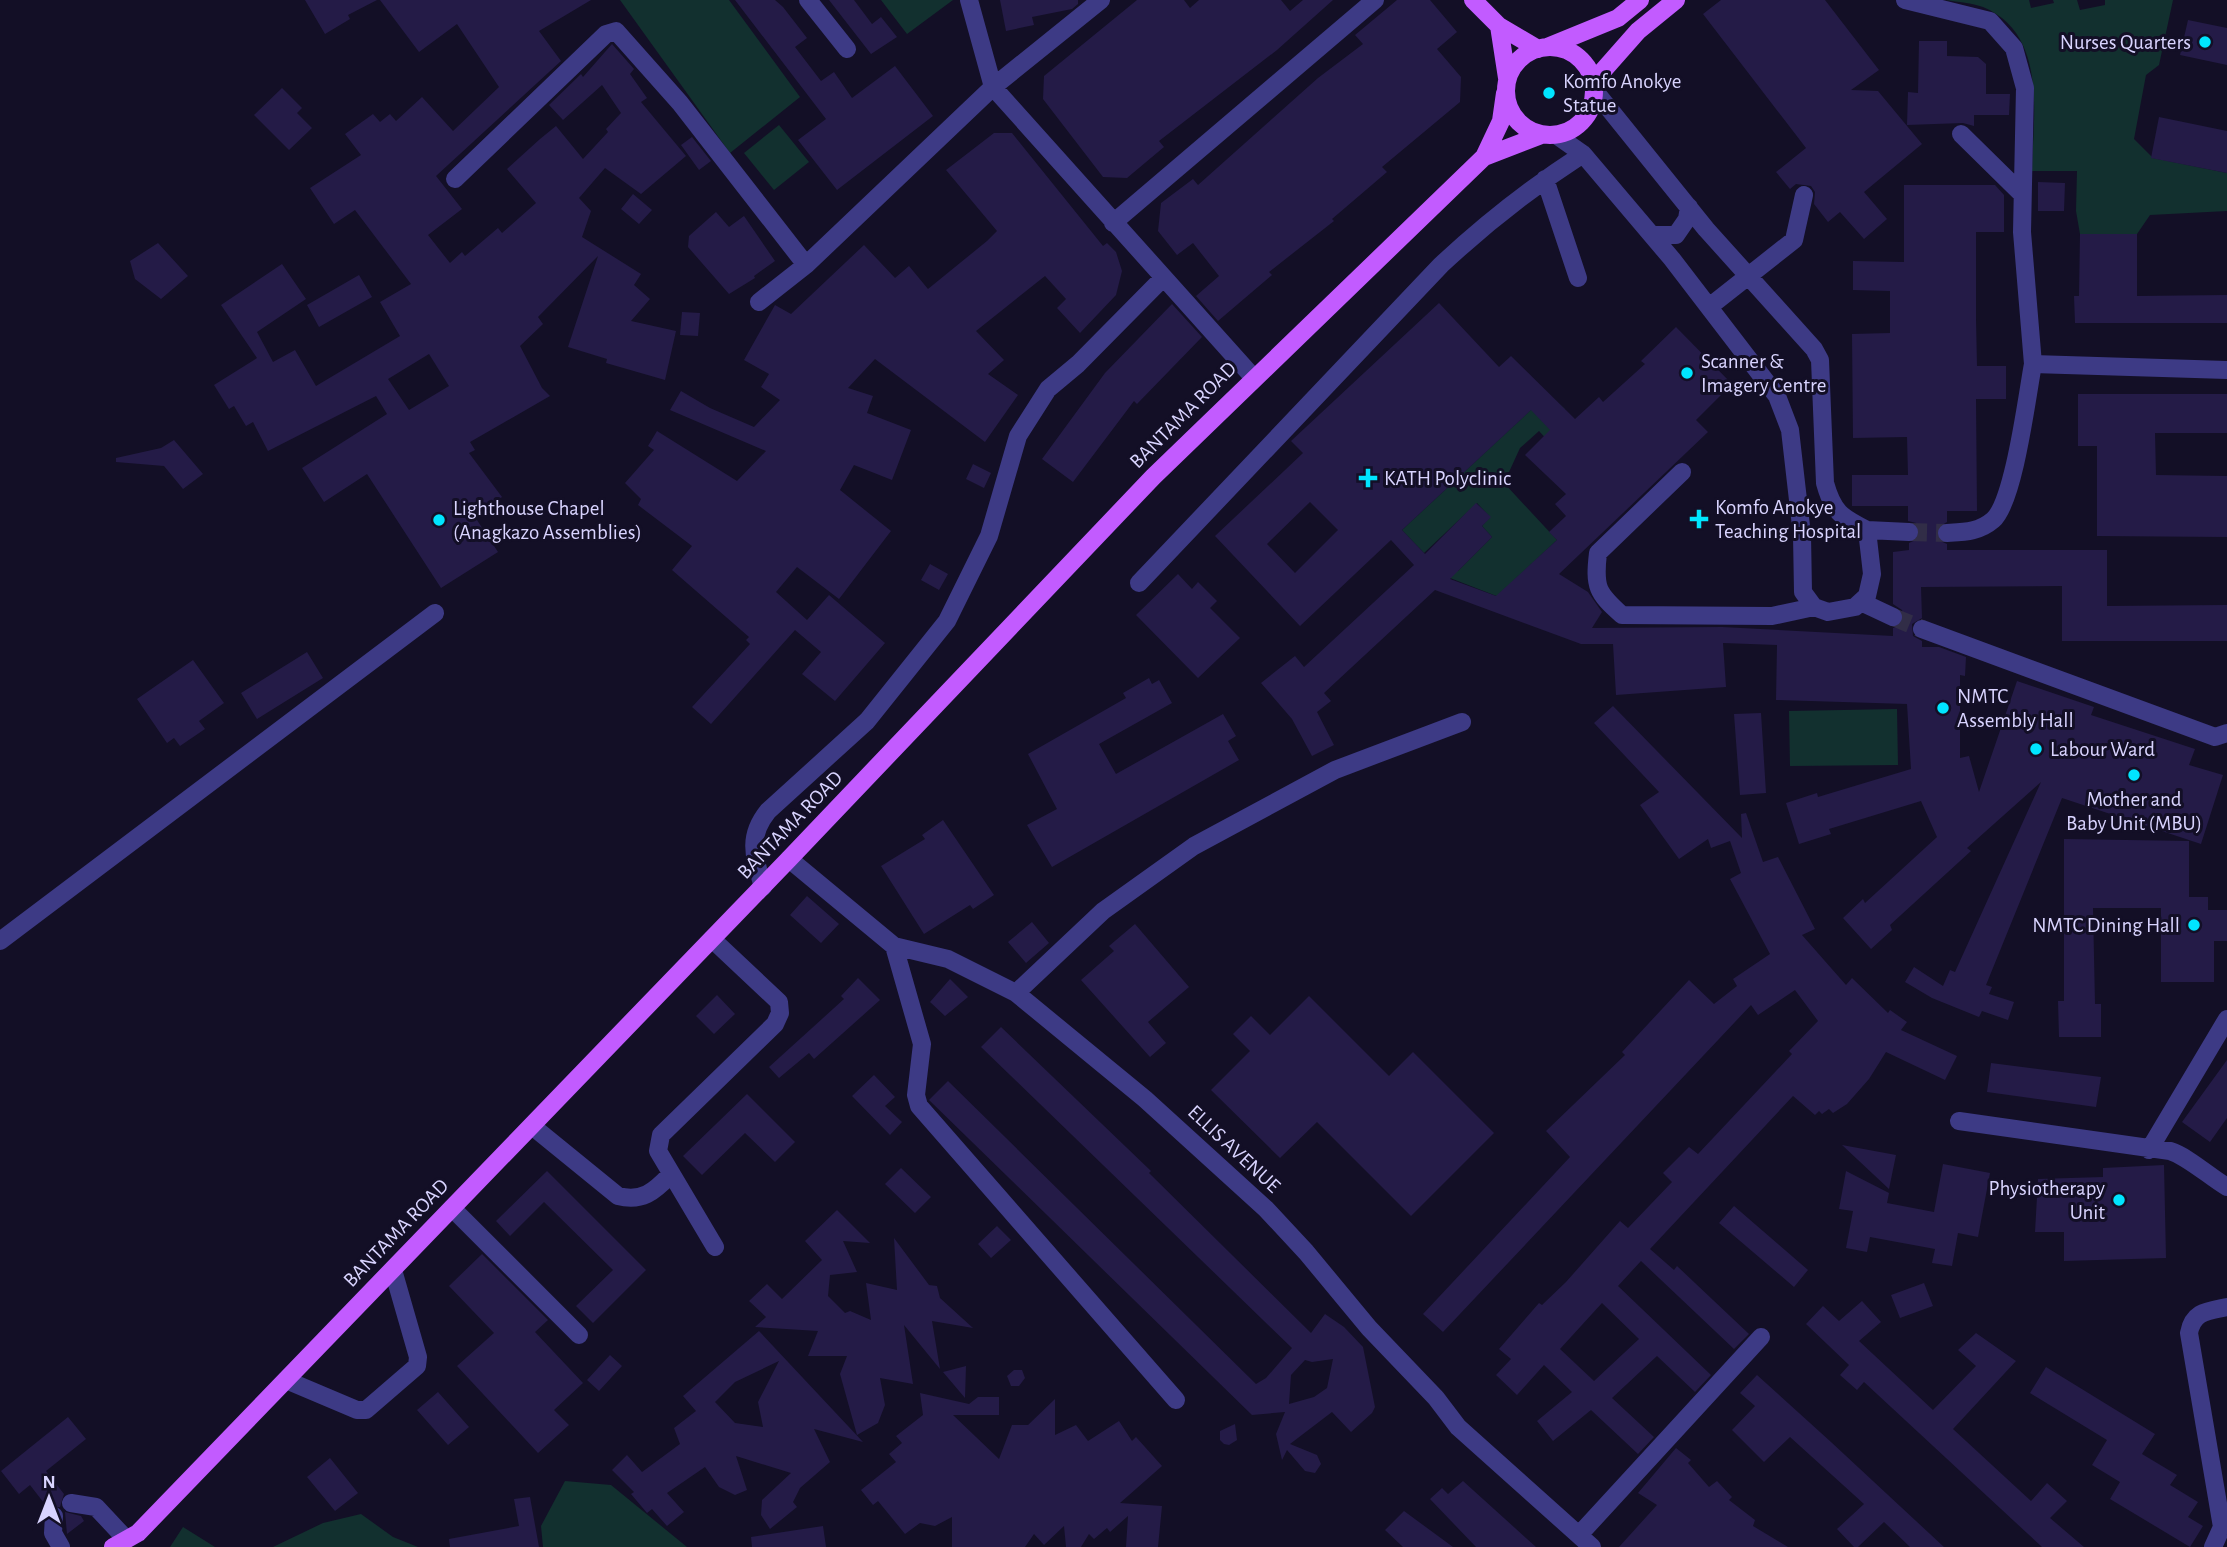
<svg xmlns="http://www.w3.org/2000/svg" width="2227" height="1547" viewBox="0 0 2227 1547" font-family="'Alegreya Sans',sans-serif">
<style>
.green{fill:#12302f}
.building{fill:#241b47;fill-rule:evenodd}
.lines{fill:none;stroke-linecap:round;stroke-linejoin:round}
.minor-tunnel{stroke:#312d47;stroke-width:18;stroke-dasharray:18 9;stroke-linecap:butt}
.minor{stroke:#3d3a85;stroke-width:18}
.major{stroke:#c25bff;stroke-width:18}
.poi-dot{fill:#00e5ff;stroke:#130f26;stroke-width:2.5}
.labels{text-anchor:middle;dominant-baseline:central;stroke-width:6;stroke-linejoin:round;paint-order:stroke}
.poi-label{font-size:21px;fill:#d9d4ff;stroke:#130f26;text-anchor:start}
.street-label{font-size:21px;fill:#d9d4ff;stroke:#130f26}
</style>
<rect width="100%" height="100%" fill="#130f26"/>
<path class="green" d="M620 0H729L800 97 730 153Z
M881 0H953L907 34Z
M1946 0H2029L2031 8 2054 3 2053 0H2077L2080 10 2105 5V0H2173L2159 65 2146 75 2134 139 2153 158 2227 173V211L2150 215 2137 234H2080L2076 211 2077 171H2032C2033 116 2048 34 1983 7 1972 3 1958 2 1946 0Z
M779 125 809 162 774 190 744 153Z
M1548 394 1565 409 1549 424 1560 436 1551 444 1539 431 1520 448 1504 483 1557 540 1509 585 1566 623 1445 576 1439 553 1458 571 1492 537 1482 526 1490 517 1477 503 1424 553 1402 530Z
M1897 709 1898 765 1790 766 1789 711Z
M565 1481 611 1485 687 1547H543L541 1526Z
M361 1514 393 1537 418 1547H273L323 1523Z
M183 1527 215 1547H170Z"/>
<path class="building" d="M305 0H377L348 15 350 19 325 34Z
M380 0H591L539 31 561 61 436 176 462 209 428 235 450 263 462 252 465 256 498 228 502 233 536 203 507 169 540 139 556 126 583 159 608 132 606 129 621 113 602 85 563 120 549 105 581 74 583 77 612 44 634 69 630 74 647 98 641 102 686 156 641 194 605 168 579 198 591 211 582 237 641 274 634 285 650 299 631 321 676 331 665 380 606 363 607 359 568 347 598 256 538 317 543 324 520 346 542 388 550 396 470 442 475 450 469 453 502 497 475 517 498 552 441 588 367 474 324 502 302 468 387 414 376 396 268 451 253 422 246 426 234 406 229 409 214 385 257 358 221 305 282 264 306 299 257 332 273 362 295 350 316 386 400 336 380 302 411 284 355 210 334 224 310 188 361 155 345 134 373 114 380 122 390 114 396 121 422 97 453 131 499 87 457 24 419 52ZM429 354 449 386 409 410 388 379Z
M735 0H775L783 7 807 38 795 47 821 81 834 72 852 98 895 66 933 116 837 190 798 140 826 119Z
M829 0H854L872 24 881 17 897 37 871 54Z
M1000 0H1078V4L1072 9 1032 17 1034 25 1006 31Z
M1137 0H1184L1190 8 1199 0H1281L1290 11 1303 0H1333L1277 50 1159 141 1164 147 1127 178 1103 177 1043 99 1044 76Z
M1397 0H1430L1457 32 1437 49 1461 77 1460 102 1382 167 1387 172 1332 219 1334 221 1269 272 1272 275 1218 321 1196 296 1219 276 1193 243 1177 255 1158 231 1161 203 1193 179 1198 185 1318 78 1363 44 1355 35Z
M1721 0H1825L1879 70 1851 90 1878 91 1922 144 1864 192 1887 219 1864 239 1840 212 1828 222 1814 204 1815 192 1811 186 1796 184 1790 189 1776 172 1806 148 1703 14Z
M2188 20 2227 28V65L2180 55Z
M1919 41H1947V56L1978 57 1986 64V94H2010L2009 115H1974V126L1963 123 1907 125 1908 92 1918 93Z
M282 88 302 108 297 113 312 128 289 150 254 115Z
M2159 117 2227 131V173L2151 158Z
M994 133H1012L1103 246 1107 243 1116 252 1122 271 1116 295 1080 333 1057 308 1066 299 1045 276 976 331 1004 360 988 374 1018 395 985 442 875 359 848 388 873 396 867 413 911 430 892 480 854 465 840 490 891 531 839 599 797 567 776 592 807 620 829 595 885 643 835 701 802 674 821 652 795 630 711 724 692 707 750 644 746 640 749 637 672 570 692 546 638 505 641 499 625 483 654 450 648 446 657 431 737 481 766 451 670 410 681 391 710 408 754 427 780 400 761 387 769 374 744 360 775 305 791 314 864 245 895 278 909 266 928 289 987 241 997 231 946 170Z
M692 137 711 161 699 170 681 145Z
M2038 182 2065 183 2064 211H2038Z
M1904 185H1995L2004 195V232H1976V319L1977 366H2006V399H1976L1977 511H1947V522L1937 528 1938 540 1947 544V550H2107V606L2227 605V641H2062V586L1921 587 1922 618 1912 624 1913 636 1922 641V647H1939L1966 657 1965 676 1960 675V758L1969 756 1979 792 2017 681 2094 707 2091 715 2195 749 2189 765 2223 775 2201 844 2062 798 1986 985 1992 987 1989 994 2014 1002 2008 1020 1982 1011 1979 1017 1932 998 1905 982 1914 967 1943 986 1950 970 1955 972 2041 782 1967 848 1971 851 1890 925 1892 930 1871 949 1843 918 1863 899 1865 903 1937 837 1921 801 1829 829 1831 834 1799 844 1786 803 1817 793 1818 797 1911 769 1907 704 1776 700 1777 645 1723 643 1726 687 1616 695 1613 644H1581L1435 590 1324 693 1331 701 1317 712 1334 745 1312 756 1292 719 1261 683 1295 656 1304 667 1414 565 1391 540 1300 626 1215 536 1303 453 1291 441 1439 303 1499 367 1511 356 1575 419 1599 397 1603 402 1645 364 1641 361 1676 327 1732 384 1696 420 1708 432 1559 574 1588 592 1602 612 1592 628 1722 627 1893 636V628L1900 626 1904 617 1902 610 1893 604V552L1909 550V543L1918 539 1920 532 1916 523 1908 521V506H1852V475H1908L1907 437 1853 438 1852 334 1890 333V291L1853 290V261L1904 262ZM1531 410 1550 430 1525 455 1566 494 1555 504 1566 516 1549 532 1557 540 1496 596 1450 579 1492 537 1482 526 1491 517 1476 503 1425 554 1402 530ZM1310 502 1338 530 1295 573 1267 544Z
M633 194 652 210 639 224 621 209Z
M716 212 729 227 744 216 775 261 754 276 755 278 729 294 688 247 689 236Z
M2080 234H2137V296L2227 295V323H2075L2074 296H2079Z
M158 243 188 276 161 299 135 279 130 261Z
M359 275 372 297 319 327 307 305Z
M1172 304 1202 337 1137 404 1134 401 1073 482 1042 459 1105 373Z
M682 312 700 313 698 336 680 335Z
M2078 394H2227V433H2155L2156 475 2227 476V537L2097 536V446H2078Z
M174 440 203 474 183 489 164 466 116 462V458L161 448Z
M973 464 991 473 984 488 966 479Z
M930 564 948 574 939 590 921 580Z
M1178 574 1192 589 1198 582 1217 601 1210 608 1240 638 1198 678 1136 615Z
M307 652 323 678 257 719 241 693Z
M193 660 224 703 199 721 205 729 180 746 174 738 167 743 137 699Z
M1149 678 1152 684 1159 680 1172 703 1099 744 1116 774 1223 714 1236 736 1228 741 1239 760 1052 867 1027 825 1057 809 1028 754 1126 698 1123 693Z
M1613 706 1742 838 1741 814 1746 813 1763 862 1778 857 1815 929 1802 935 1846 985 1852 978 1888 1013 1890 1010 1907 1022 1901 1030 1957 1056 1945 1080 1886 1052 1869 1079 1847 1104 1833 1113 1829 1109 1822 1114 1819 1111 1815 1115 1793 1096 1650 1249 1674 1270 1677 1266 1749 1334 1734 1349 1641 1261 1618 1286 1711 1375 1695 1392 1657 1356 1612 1398 1654 1437 1638 1454 1591 1410 1553 1441 1537 1421 1572 1392 1544 1365 1517 1395 1496 1375 1511 1359 1499 1349 1539 1303 1542 1305 1566 1282 1620 1221 1628 1228 1672 1182 1663 1173 1689 1147 1698 1154 1792 1054 1789 1051 1818 1021 1795 990 1758 1015 1751 1005 1443 1332 1423 1314 1570 1157 1546 1131 1625 1055 1622 1052 1689 980 1714 1004 1737 986 1733 979 1770 954 1730 879 1741 873 1730 841 1711 848 1708 839 1679 859 1640 805 1659 792 1594 723ZM1602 1303 1639 1339 1594 1381 1560 1349Z
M1761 713 1766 793 1740 795 1734 714Z
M943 820 994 895 973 909 970 905 924 934 881 866 925 839 922 835Z
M2064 839 2189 841V897H2208V910H2227V941H2214V982H2161V908H2093L2095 1004H2101V1037H2059L2058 1001H2064Z
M807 896 839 924 821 943 790 915Z
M1032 922 1049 943 1026 963 1008 942Z
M1135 924 1189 987 1148 1022 1166 1043 1150 1057 1081 980 1114 951 1109 946Z
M858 978 880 1000 814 1059 809 1053 779 1078 769 1067 844 999 841 996Z
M950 979 968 997 945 1016 930 1002Z
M717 995 735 1014 714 1034 696 1016Z
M1309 996 1389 1076 1413 1052 1494 1133 1411 1216 1317 1122 1280 1158 1211 1090 1250 1051 1233 1034 1251 1016 1270 1035Z
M1001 1027 1151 1171 1149 1173 1311 1333 1325 1314 1344 1327 1363 1347 1375 1407 1372 1413 1351 1432 1332 1412 1290 1444 1317 1455 1321 1464 1315 1473 1305 1471 1287 1450 1282 1460 1276 1434 1285 1412 1252 1415 929 1100 948 1081 1256 1384 1266 1378 1292 1348 981 1047ZM1333 1359 1327 1388 1314 1397 1289 1404 1291 1375 1305 1360 1312 1362Z
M2227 1060V1118L2210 1142 2182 1122Z
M1991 1063 2101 1077 2096 1107 1987 1092Z
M874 1075 895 1097 885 1106 902 1122 890 1135 852 1096Z
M747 1094 795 1142 775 1162 745 1133 702 1175 683 1156Z
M1842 1145 1896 1155 1889 1189Z
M1943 1164 1990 1173 1978 1237 1958 1233 1952 1266 1932 1263 1935 1249 1870 1237 1867 1252 1846 1248 1853 1211 1839 1209 1846 1171 1889 1193 1887 1203 1934 1212Z
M2164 1165 2166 1258 2064 1261V1232H2035L2038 1179 2103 1177V1168Z
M901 1168 931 1197 915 1213 885 1184Z
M547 1171 646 1270 593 1323 576 1306 613 1270 544 1202 510 1236 496 1221Z
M1734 1206 1808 1270 1794 1287 1719 1223Z
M837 1210 870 1243 843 1241 857 1272 830 1275 828 1296 845 1313 850 1311 871 1320 866 1283 897 1290 894 1238 929 1285 937 1286 940 1298 973 1328 932 1321 940 1369 904 1325 913 1384 880 1378 885 1405 878 1423 857 1435 840 1374 847 1356H808L818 1331 755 1327 766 1317 749 1301 767 1284 782 1299 822 1260 805 1241Z
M997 1226 1011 1240 991 1258 978 1244Z
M482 1254 548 1320 535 1332 583 1383 554 1410 569 1425 538 1453 457 1366 494 1333 449 1286Z
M1924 1283 1933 1306 1900 1318 1891 1295Z
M1862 1301 1881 1322 1859 1341 1933 1410 1976 1366 1958 1350 1976 1333 2016 1361 1953 1429 2031 1501 2047 1483 2067 1501 2050 1518 2084 1547H2042L1864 1382 1857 1390 1840 1375 1849 1365 1806 1324 1823 1306 1839 1321Z
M759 1331 863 1442 814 1429 830 1462 800 1488 793 1502 797 1507 770 1529 761 1515 762 1500 791 1473 736 1456 747 1490 735 1495 719 1487 705 1467 667 1493 684 1512 667 1526 652 1509 647 1513 631 1494 634 1492 612 1470 627 1455 642 1472 680 1444 674 1428 696 1411 683 1396ZM779 1361 758 1402 763 1427 735 1423 715 1402 735 1382Z
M610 1355 622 1366 599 1391 587 1380Z
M966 1366 965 1398 943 1372Z
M2046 1367 2155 1434 2142 1454 2177 1475 2170 1485 2198 1502 2188 1517 2203 1526 2190 1547 2110 1499 2120 1482 2092 1465 2107 1440 2030 1393Z
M1014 1370H1022L1025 1378 1019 1386H1011L1007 1376Z
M1757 1375 1831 1442 1944 1547H1910L1884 1522 1858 1547H1854L1837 1529 1864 1504 1790 1437 1764 1462 1732 1430 1755 1406 1740 1393Z
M438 1392 469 1427 448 1445 417 1410Z
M920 1393 969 1404 978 1397H999V1415H953L999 1459 1012 1425H1028L1055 1399V1435L1076 1425 1088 1441 1119 1421 1132 1441 1136 1437 1162 1466 1120 1503 1162 1506 1158 1547H1126L1128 1516 1110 1532 1107 1528 1094 1539 1089 1534 1081 1547H1066L1064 1526 1044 1545 1034 1534 1025 1547H952V1517L935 1526 920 1523 905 1534 878 1501 873 1505 861 1490 896 1462 889 1454 902 1443 896 1436 923 1415Z
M68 1417 86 1439 46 1471 64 1494 60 1507H47L30 1485 19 1494 1 1471Z
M1235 1424 1237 1440 1229 1445 1224 1444 1220 1440V1431Z
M1676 1448 1691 1460 1688 1463 1709 1487 1717 1481 1732 1497 1729 1500 1755 1520 1753 1526 1788 1547H1619L1657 1505 1638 1493Z
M330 1458 358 1493 335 1511 307 1477Z
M1463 1481 1536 1547H1476L1430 1499 1442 1488 1448 1494Z
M530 1497 539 1547H450L449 1539 519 1526 514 1499Z
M1404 1511 1453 1547H1403L1385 1530Z
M65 1512 81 1516 84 1521 67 1534Z
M823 1526 826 1547H752L751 1537Z"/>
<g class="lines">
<path class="minor-tunnel" d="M1909 532 1947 533
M1893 617 1922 629"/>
<path class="minor" d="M808 0 847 49
M969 0 993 87 1253 377
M1905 0 1990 21 2014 48 2025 88 2022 232 2033 364 2227 370
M1961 134 2022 194
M1556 135 1583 154 1672 259 1777 396 1790 430 1802 535 1803 592 1814 607 1828 612 1855 607 1867 596 1872 574 1867 530C1841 517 1833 512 1825 483L1820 360 1814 349 1706 229 1594 90
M455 179 606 34 616 31 680 103 806 265
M1545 179 1578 278
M1113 223 1375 0
M1652 235H1676L1687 219 1689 207
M759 302 806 265 993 87 1101 0
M1709 307 1794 240 1804 195
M1682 472 1598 553C1594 587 1597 593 1622 615L1772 616 1814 607
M1867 530 1909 532
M1947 533C1965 532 1979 532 1993 520 2014 502 2027 396 2033 364
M1139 583 1441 265C1486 223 1532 187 1583 154
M1861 602 1893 617
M1922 629 2215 737 2227 733
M789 859 894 946 948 959 1016 993 1145 1099 1266 1209 1306 1252 1369 1328 1436 1398 1458 1427 1592 1547
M763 887C754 856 747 837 768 811L867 721 947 621 989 536 1018 436 1048 389 1078 364 1163 278
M712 939 779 1002 780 1013 775 1024 661 1135 658 1151 715 1247
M0 941 435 613
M894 946 922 1044 916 1095 919 1106 1176 1400
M1016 993 1103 911 1194 846 1335 770 1462 722
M1959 1121 2170 1151C2187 1156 2210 1177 2227 1187
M532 1126 618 1196C642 1202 654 1192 670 1175
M2149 1150 2227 1019
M452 1208 579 1335
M286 1380 357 1410H366L417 1366 418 1357 393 1270
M71 1503 96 1507 126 1539
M54 1516 53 1533 61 1547
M2222 1527 2189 1333C2193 1311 2208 1311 2227 1307
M1579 1535 1761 1337
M2213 1547 2226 1518"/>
<path class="major" d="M1473 0 1499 26 1538 49
M1499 26 1507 78
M1547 47 1618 18 1640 0
M1506 91a44 44 0 1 1 88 0a44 44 0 1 1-88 0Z
M1593 82 1638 31 1676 0
M1484 157 1541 135
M113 1547 138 1533 789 859 1153 477 1484 157 1501 121 1505 93"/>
</g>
<g class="poi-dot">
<circle cx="2205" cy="42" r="7"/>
<circle cx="1549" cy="93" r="7"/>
<circle cx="1687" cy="373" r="7"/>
<path d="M1364.5 467.5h7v7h7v7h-7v7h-7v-7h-7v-7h7z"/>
<path d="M1695.5 508.5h7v7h7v7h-7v7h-7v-7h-7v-7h7z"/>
<circle cx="439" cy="520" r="7"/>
<circle cx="1943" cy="708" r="7"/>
<circle cx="2036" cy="749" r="7"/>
<circle cx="2134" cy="775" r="7"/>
<circle cx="2194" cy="925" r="7"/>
<circle cx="2119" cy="1200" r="7"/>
</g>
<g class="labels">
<g class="poi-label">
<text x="2191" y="42" text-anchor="end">Nurses Quarters</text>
<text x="1563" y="81">Komfo Anokye<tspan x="1563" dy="24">Statue</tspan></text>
<text x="1701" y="361">Scanner &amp;<tspan x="1701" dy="24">Imagery Centre</tspan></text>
<text x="1384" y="478">KATH Polyclinic</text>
<text x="1715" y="507">Komfo Anokye<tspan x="1715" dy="24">Teaching Hospital</tspan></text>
<text x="453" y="508">Lighthouse Chapel<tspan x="453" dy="24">(Anagkazo Assemblies)</tspan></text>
<text x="1957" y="696">NMTC<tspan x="1957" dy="24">Assembly Hall</tspan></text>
<text x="2050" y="749">Labour Ward</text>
<text x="2134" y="799" text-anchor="middle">Mother and<tspan x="2134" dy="24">Baby Unit (MBU)</tspan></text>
<text x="2180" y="925" text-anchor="end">NMTC Dining Hall</text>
<text x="2105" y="1188" text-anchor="end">Physiotherapy<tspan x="2105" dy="24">Unit</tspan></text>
</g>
<g class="street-label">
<text transform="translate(1183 415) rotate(-45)">BANTAMA ROAD</text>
<text transform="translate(790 825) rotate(-46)">BANTAMA ROAD</text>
<text transform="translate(1234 1149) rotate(43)">ELLIS AVENUE</text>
<text transform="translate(396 1233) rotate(-46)">BANTAMA ROAD</text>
</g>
</g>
<g transform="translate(49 1498)" stroke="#130f26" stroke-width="5" paint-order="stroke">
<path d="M0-5L12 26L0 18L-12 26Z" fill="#d9d4ff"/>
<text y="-10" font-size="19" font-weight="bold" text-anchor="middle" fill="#d9d4ff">N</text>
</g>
</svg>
